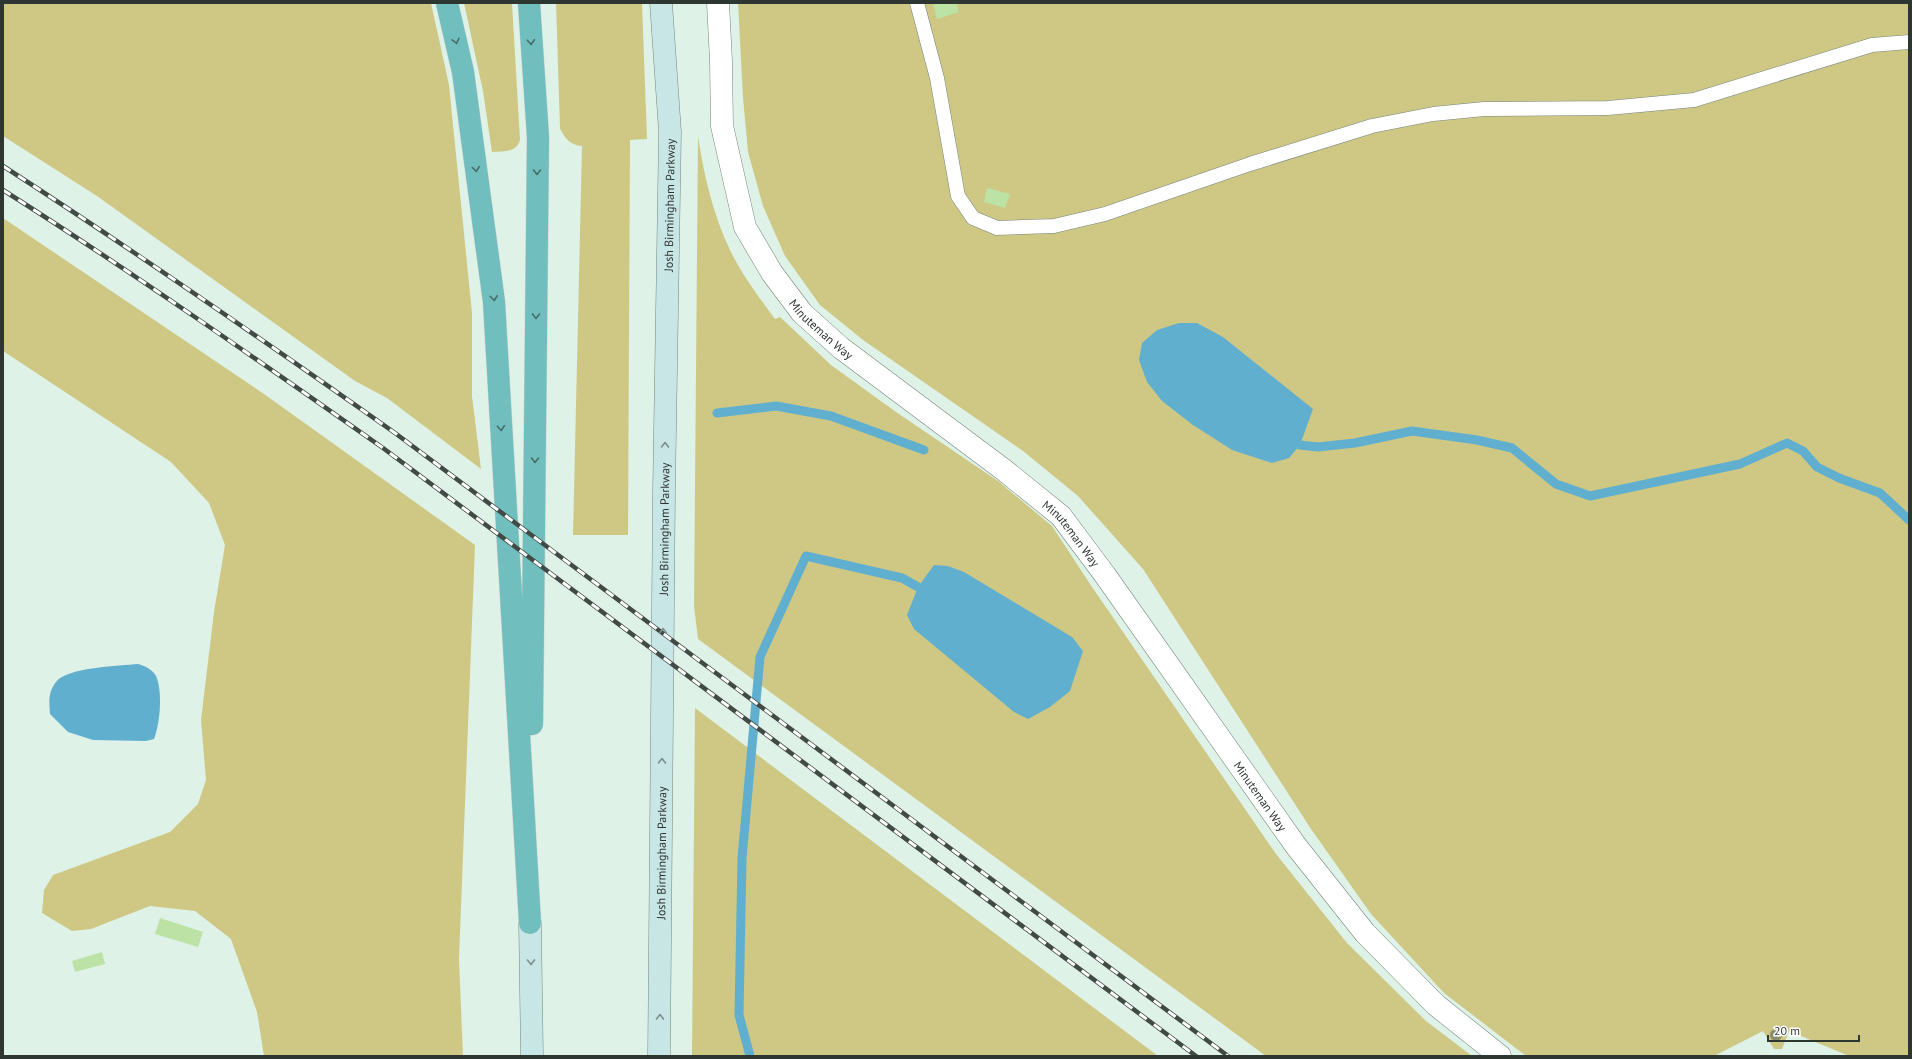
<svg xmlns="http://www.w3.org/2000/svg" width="1912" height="1059" viewBox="0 0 1912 1059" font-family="'PT Sans',sans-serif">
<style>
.green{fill:#cfc885}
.water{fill:#61afcf}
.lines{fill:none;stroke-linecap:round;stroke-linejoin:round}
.stream{stroke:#61afcf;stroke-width:9}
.building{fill:#bce2a6}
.service-casing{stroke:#73857d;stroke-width:15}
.minor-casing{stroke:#73857d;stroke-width:23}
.secondary-casing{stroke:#73857d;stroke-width:23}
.trunk-casing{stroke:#d1d3d2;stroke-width:23}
.service{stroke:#fff;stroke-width:14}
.minor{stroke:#fff;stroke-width:22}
.secondary{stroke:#c9e6e7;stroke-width:22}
.trunk{stroke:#70bebe;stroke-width:22}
.rail-casing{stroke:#414a45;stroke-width:4.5}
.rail{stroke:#fff;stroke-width:3;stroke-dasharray:9;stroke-linecap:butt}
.tree{fill:#888e6a}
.oneway{stroke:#486c6a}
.oneway2{stroke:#7c8e8c}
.labels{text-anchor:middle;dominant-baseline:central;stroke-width:3;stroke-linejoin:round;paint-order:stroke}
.street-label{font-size:12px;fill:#2e3632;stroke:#fff}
</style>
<rect width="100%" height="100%" fill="#def2e8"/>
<path class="green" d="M3 3H431L449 85 472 313V396L481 469 387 398 355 381 97 196 3 136Z
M464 3H512L520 140C516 153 504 151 492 152L483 91Z
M556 3H642L647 139 630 140 628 535H573L582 146C570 145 565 139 560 128Z
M738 3H1909V1056H1849L1789 1031 1782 1049H1774L1763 1031 1714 1056H1526L1444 993 1371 914 1311 829 1143 569 1078 496 1023 451 863 340 820 305 785 256 763 206 748 152 743 98Z
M698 136C704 176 713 214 730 250 742 275 759 297 775 319L780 317 831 365 896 412 998 481 1052 526 1092 587 1276 854 1347 943 1426 1021 1472 1056H1266L698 639 694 606Z
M3 218 264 394 475 545 459 959 463 1056H264L257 1012 231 939 195 911 150 906 91 929 72 931 42 913 44 890 53 875 170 832 198 804 206 780 201 720 214 612 225 545 209 503 171 462 3 351Z
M695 708 1158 1056H692Z"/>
<path class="water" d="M1179 323H1197L1223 337 1313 409 1300 445 1289 458 1272 463 1232 450 1193 425 1162 401 1147 382 1139 360 1142 343 1157 330Z
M934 565 948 566 964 572 1072 637 1083 651 1070 691 1050 707 1028 719 1014 712 914 629 907 615 918 587Z
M138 664C145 666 152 669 156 676 163 691 160 724 154 739L146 741 93 740 68 732 50 714C49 702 48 692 56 682 67 667 120 666 138 664Z"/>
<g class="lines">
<path class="stream" d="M717 413 776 406 831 416 924 450
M1291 439 1300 445 1318 447 1355 443 1412 431 1477 440 1512 448 1556 484 1590 496 1740 464 1787 443 1803 451 1817 467 1839 478 1880 493 1909 520
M750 1056 739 1015 742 858 760 657 806 556 902 578 918 587"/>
</g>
<path class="building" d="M933 3H956L959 12 937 19Z
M987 188 1010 194 1005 208 984 202Z
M160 918 203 932 198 947 155 934Z
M102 952 105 964 75 972 72 961Z"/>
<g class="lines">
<defs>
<path id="service" d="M917 3 937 78 958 196 973 218 997 228 1054 226 1105 214 1250 164 1372 126 1433 114 1484 109 1608 108 1694 100 1872 45 1909 42"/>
<g id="minor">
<path id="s1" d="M718 3 721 61 722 126 745 227 772 273 802 313 841 348 1004 470 1061 516 1105 575 1296 846 1365 933 1436 1005 1500 1056"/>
</g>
<g id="secondary">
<path d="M530 923 532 1056"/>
<path id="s2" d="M659 1056 664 491 670 132 661 3"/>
</g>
<path id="trunk" d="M447 3 463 72 494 302 530 923
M529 3 538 137 532 724"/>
</defs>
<use href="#service" class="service-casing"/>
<use href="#minor" class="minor-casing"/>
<use href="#secondary" class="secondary-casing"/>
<use href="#trunk" class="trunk-casing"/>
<use href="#service" class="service"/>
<use href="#minor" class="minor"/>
<use href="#secondary" class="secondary"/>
<use href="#trunk" class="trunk"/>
<defs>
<path id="rail" d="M3 166C136 252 266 342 395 433L1228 1056
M3 190C132 272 258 360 383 448L1196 1056"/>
</defs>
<use href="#rail" class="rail-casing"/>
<use href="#rail" class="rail"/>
</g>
<circle class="tree" cx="1776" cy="1035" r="6"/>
<defs><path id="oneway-chevron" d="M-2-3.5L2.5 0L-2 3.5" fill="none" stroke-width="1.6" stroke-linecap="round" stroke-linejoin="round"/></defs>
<g class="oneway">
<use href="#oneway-chevron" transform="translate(456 41) rotate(77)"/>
<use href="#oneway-chevron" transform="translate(531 42) rotate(86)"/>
<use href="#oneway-chevron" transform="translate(476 169) rotate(82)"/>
<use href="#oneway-chevron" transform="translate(537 172) rotate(91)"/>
<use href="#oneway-chevron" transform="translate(494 298) rotate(83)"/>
<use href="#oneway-chevron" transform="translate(536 316) rotate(91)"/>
<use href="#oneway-chevron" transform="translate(501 428) rotate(87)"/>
<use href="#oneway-chevron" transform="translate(535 460) rotate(91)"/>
</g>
<g class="oneway2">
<use href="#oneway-chevron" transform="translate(665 445) rotate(-89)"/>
<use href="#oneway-chevron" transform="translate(663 631) rotate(-89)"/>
<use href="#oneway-chevron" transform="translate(662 761) rotate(-89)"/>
<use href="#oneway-chevron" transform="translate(531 962) rotate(89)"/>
<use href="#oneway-chevron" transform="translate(660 1017) rotate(-89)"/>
</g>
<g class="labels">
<g class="street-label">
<text stroke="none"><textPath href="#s2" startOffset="851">Josh Birmingham Parkway</textPath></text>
<text stroke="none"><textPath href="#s1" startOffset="355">Minuteman Way</textPath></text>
<text stroke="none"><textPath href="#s2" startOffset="527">Josh Birmingham Parkway</textPath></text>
<text stroke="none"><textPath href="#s1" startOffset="679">Minuteman Way</textPath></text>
<text stroke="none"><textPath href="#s1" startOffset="1003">Minuteman Way</textPath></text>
<text stroke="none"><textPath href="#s2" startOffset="203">Josh Birmingham Parkway</textPath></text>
</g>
</g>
<rect width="1912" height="1059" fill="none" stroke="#2e3632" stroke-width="8"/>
<path d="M1768 1035v6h91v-6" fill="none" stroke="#2e3632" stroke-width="2"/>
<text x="1774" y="1035" font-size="12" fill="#2e3632" stroke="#ffffff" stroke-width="3" paint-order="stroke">20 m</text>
</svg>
